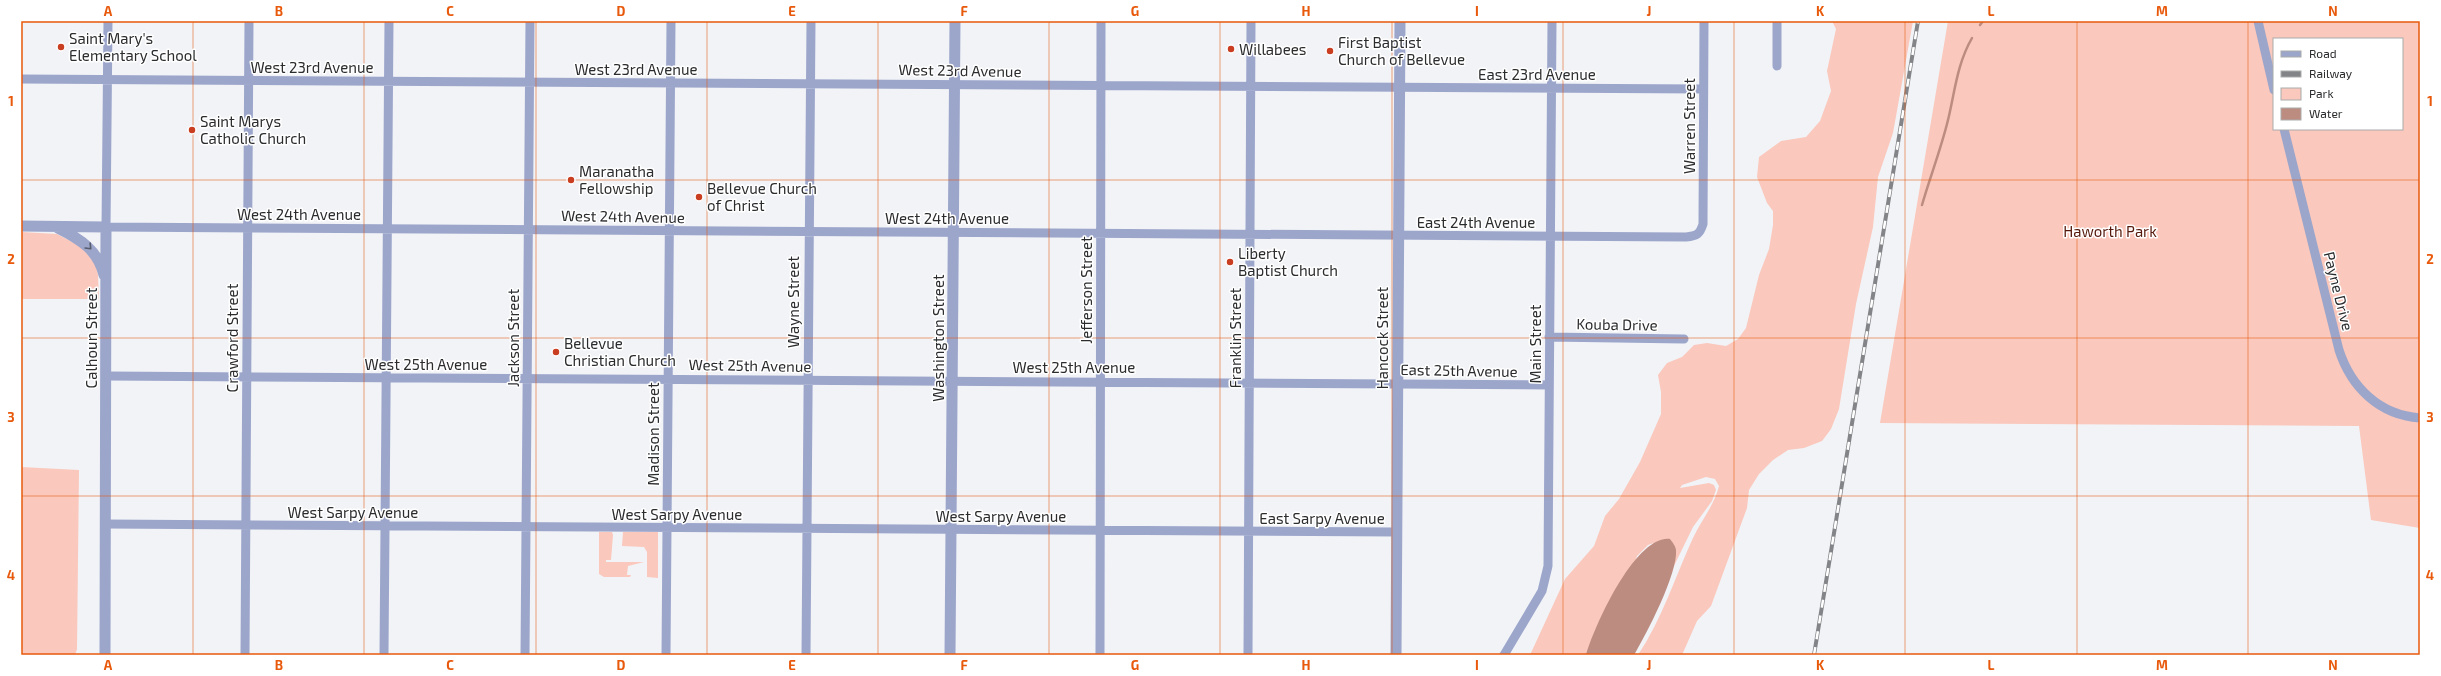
<svg xmlns="http://www.w3.org/2000/svg" width="2441" height="676" viewBox="0 0 2441 676" font-family="'Exo 2',sans-serif">
<style>
.green{fill:#fac8bc;fill-rule:evenodd}
.water{fill:#bd8c81}
.lines{fill:none;stroke-linecap:round;stroke-linejoin:round}
.stream{stroke:#bd8c81;stroke-width:2.5}
.minor{stroke:#9ca6cb;stroke-width:9}
.tertiary{stroke:#9ca6cb;stroke-width:11}
.rail-casing{stroke:#838487;stroke-width:4}
.rail{stroke:#fff;stroke-width:2.5;stroke-dasharray:8;stroke-linecap:butt}
.oneway{stroke:#585d6d}
.grid{fill:none;stroke:#e8590c;stroke-width:1;stroke-opacity:0.55}
.poi-dot{fill:#c93e21;stroke:#fff;stroke-width:1.5}
.labels{text-anchor:middle;dominant-baseline:central;stroke-width:3;stroke-linejoin:round;paint-order:stroke}
.poi-label{font-size:15px;fill:#2b2c2e;stroke:#fff;text-anchor:start}
.street-label{font-size:15px;fill:#2b2c2e;stroke:#fff}
.park-label{font-size:15px;fill:#561a0d;stroke:#fff}
.neatline{fill:none;stroke:#e8590c;stroke-width:1.5}
.grid-label{font-size:13px;text-anchor:middle;font-weight:bold;fill:#e8590c}
</style>
<rect width="100%" height="100%" fill="#f2f3f7"/>
<path class="green" d="M1832 21H1913L1893 133 1878 177 1873 227 1856 304 1839 409 1831 429 1822 441 1804 448 1788 450 1773 460 1759 474 1749 490 1747 508 1711 606 1697 621 1682 655H1638C1662 619 1675 577 1693 538 1701 521 1715 504 1719 486L1715 479 1706 477 1682 485 1680 488 1709 483 1714 485 1716 490 1712 501 1693 527 1671 572 1674 565 1665 539 1648 545 1637 556 1629 584 1592 655H1530L1565 579 1594 546 1605 516 1619 499 1640 462 1661 414V392L1658 375 1667 363 1682 357 1694 345 1707 343 1726 346 1738 339 1746 328 1759 275 1769 249 1773 225V211L1767 203 1757 177 1759 157 1781 141 1806 137 1820 121 1831 91 1827 71 1836 29Z
M1948 21H2420V528L2371 520 2359 426 1880 423ZM2274 39H2402V129H2274Z
M21 232 57 234 82 247 96 265 98 275 99 299H21Z
M21 467 79 470 77 649 75 655H21Z
M599 532H612L613 535 611 560H606V562H644L628 566 627 575H631L630 577H604L599 574Z
M623 532H658V578L647 577V552L644 547 622 546Z"/>
<path class="water" d="M1670 539C1673 543 1675 545 1676 550 1678 573 1647 633 1634 655H1586C1594 627 1635 535 1670 539Z"/>
<g class="lines">
<path class="stream" d="M1980 25 1983 21
M1922 205C1930 177 1941 149 1948 120 1955 91 1957 64 1972 38"/>
<path class="minor" d="M108 21 106 227 1686 237C1697 236 1700 234 1703 224L1704 21
M1777 21V66
M2258 21 2274 90
M21 79 1703 89
M2284 129 2339 350C2351 387 2379 415 2420 418
M1549 337 1684 339
M106 376 1549 385
M106 524 1396 532
M245 655 249 21
M384 655 389 21
M525 655 530 21
M666 655 671 21
M806 655 811 21
M1100 655 1101 21
M1248 655 1251 21
M1504 655 1542 591 1548 566 1552 21"/>
<path class="tertiary" d="M21 226 106 227 105 655
M58 228C80 239 98 250 104 275
M950 655 955 21
M1396 655 1400 21"/>
<defs>
<path id="rail" d="M1814 655 1918 21"/>
</defs>
<use href="#rail" class="rail-casing"/>
<use href="#rail" class="rail"/>
</g>
<defs><path id="oneway-chevron" d="M-2-3.5L2.5 0L-2 3.5" fill="none" stroke-width="1.6" stroke-linecap="round" stroke-linejoin="round"/></defs>
<use class="oneway" href="#oneway-chevron" transform="translate(89 247) rotate(46)"/>
<path class="grid" d="M193 21V655M364 21V655M536 21V655M707 21V655M878 21V655M1049 21V655M1220 21V655M1392 21V655M1563 21V655M1734 21V655M1905 21V655M2077 21V655M2248 21V655M21 180H2420M21 338H2420M21 496H2420"/>
<g class="poi-dot">
<circle cx="61" cy="47" r="4"/>
<circle cx="1231" cy="49" r="4"/>
<circle cx="1330" cy="51" r="4"/>
<circle cx="192" cy="130" r="4"/>
<circle cx="571" cy="180" r="4"/>
<circle cx="699" cy="197" r="4"/>
<circle cx="1230" cy="262" r="4"/>
<circle cx="556" cy="352" r="4"/>
</g>
<g class="labels">
<g class="poi-label">
<text x="69" y="38">Saint Mary's<tspan x="69" dy="17">Elementary School</tspan></text>
<text x="1338" y="42">First Baptist<tspan x="1338" dy="17">Church of Bellevue</tspan></text>
<text x="1239" y="49">Willabees</text>
<text x="200" y="121">Saint Marys<tspan x="200" dy="17">Catholic Church</tspan></text>
<text x="579" y="171">Maranatha<tspan x="579" dy="17">Fellowship</tspan></text>
<text x="707" y="188">Bellevue Church<tspan x="707" dy="17">of Christ</tspan></text>
<text x="1238" y="253">Liberty<tspan x="1238" dy="17">Baptist Church</tspan></text>
<text x="564" y="343">Bellevue<tspan x="564" dy="17">Christian Church</tspan></text>
</g>
<g class="street-label">
<text x="312" y="67">West 23rd Avenue</text>
<text x="636" y="69">West 23rd Avenue</text>
<text transform="translate(960 70) rotate(1)">West 23rd Avenue</text>
<text x="1537" y="74">East 23rd Avenue</text>
<text transform="translate(1689 126) rotate(-90)">Warren Street</text>
<text x="299" y="214">West 24th Avenue</text>
<text transform="translate(623 216) rotate(1)">West 24th Avenue</text>
<text x="947" y="218">West 24th Avenue</text>
<text x="1476" y="222">East 24th Avenue</text>
<text transform="translate(1086 290) rotate(-90)">Jefferson Street</text>
<text transform="translate(2339 291) rotate(76)">Payne Drive</text>
<text transform="translate(793 302) rotate(-90)">Wayne Street</text>
<text transform="translate(1617 324) rotate(1)">Kouba Drive</text>
<text transform="translate(91 338) rotate(-90)">Calhoun Street</text>
<text transform="translate(232 338) rotate(-90)">Crawford Street</text>
<text transform="translate(513 338) rotate(-90)">Jackson Street</text>
<text transform="translate(938 338) rotate(-90)">Washington Street</text>
<text transform="translate(1235 338) rotate(-90)">Franklin Street</text>
<text transform="translate(1382 338) rotate(-90)">Hancock Street</text>
<text transform="translate(1535 344) rotate(-90)">Main Street</text>
<text x="426" y="364">West 25th Avenue</text>
<text transform="translate(750 365) rotate(1)">West 25th Avenue</text>
<text x="1074" y="367">West 25th Avenue</text>
<text transform="translate(1459 370) rotate(1)">East 25th Avenue</text>
<text transform="translate(653 434) rotate(-90)">Madison Street</text>
<text x="353" y="512">West Sarpy Avenue</text>
<text x="677" y="514">West Sarpy Avenue</text>
<text x="1001" y="516">West Sarpy Avenue</text>
<text x="1322" y="518">East Sarpy Avenue</text>
</g>
<g class="park-label">
<text x="2110" y="231">Haworth Park</text>
</g>
</g>
<rect width="2441" height="676" fill="none" stroke="#ffffff" stroke-width="44"/>
<rect x="2273" y="38" width="130" height="92" fill="#ffffff" stroke="#aaabab"/>
<rect x="2281" y="51" width="20" height="6" fill="#9ca6cb" stroke="#aaabab"/>
<text x="2309" y="58" font-size="12" fill="#2b2c2e">Road</text>
<rect x="2281" y="71" width="20" height="6" fill="#838487" stroke="#aaabab"/>
<text x="2309" y="78" font-size="12" fill="#2b2c2e">Railway</text>
<rect x="2281" y="88" width="20" height="12" fill="#fac8bc" stroke="#aaabab"/>
<text x="2309" y="98" font-size="12" fill="#2b2c2e">Park</text>
<rect x="2281" y="108" width="20" height="12" fill="#bd8c81" stroke="#aaabab"/>
<text x="2309" y="118" font-size="12" fill="#2b2c2e">Water</text>
<rect x="22" y="22" width="2397" height="632" class="neatline"/>
<g class="grid-label">
<text x="108" y="16">A</text>
<text x="279" y="16">B</text>
<text x="450" y="16">C</text>
<text x="621" y="16">D</text>
<text x="792" y="16">E</text>
<text x="964" y="16">F</text>
<text x="1135" y="16">G</text>
<text x="1306" y="16">H</text>
<text x="1477" y="16">I</text>
<text x="1649" y="16">J</text>
<text x="1820" y="16">K</text>
<text x="1991" y="16">L</text>
<text x="2162" y="16">M</text>
<text x="2333" y="16">N</text>
<text x="11" y="106">1</text>
<text x="2430" y="106">1</text>
<text x="11" y="264">2</text>
<text x="2430" y="264">2</text>
<text x="11" y="422">3</text>
<text x="2430" y="422">3</text>
<text x="11" y="580">4</text>
<text x="2430" y="580">4</text>
<text x="108" y="670">A</text>
<text x="279" y="670">B</text>
<text x="450" y="670">C</text>
<text x="621" y="670">D</text>
<text x="792" y="670">E</text>
<text x="964" y="670">F</text>
<text x="1135" y="670">G</text>
<text x="1306" y="670">H</text>
<text x="1477" y="670">I</text>
<text x="1649" y="670">J</text>
<text x="1820" y="670">K</text>
<text x="1991" y="670">L</text>
<text x="2162" y="670">M</text>
<text x="2333" y="670">N</text>
</g>
</svg>
